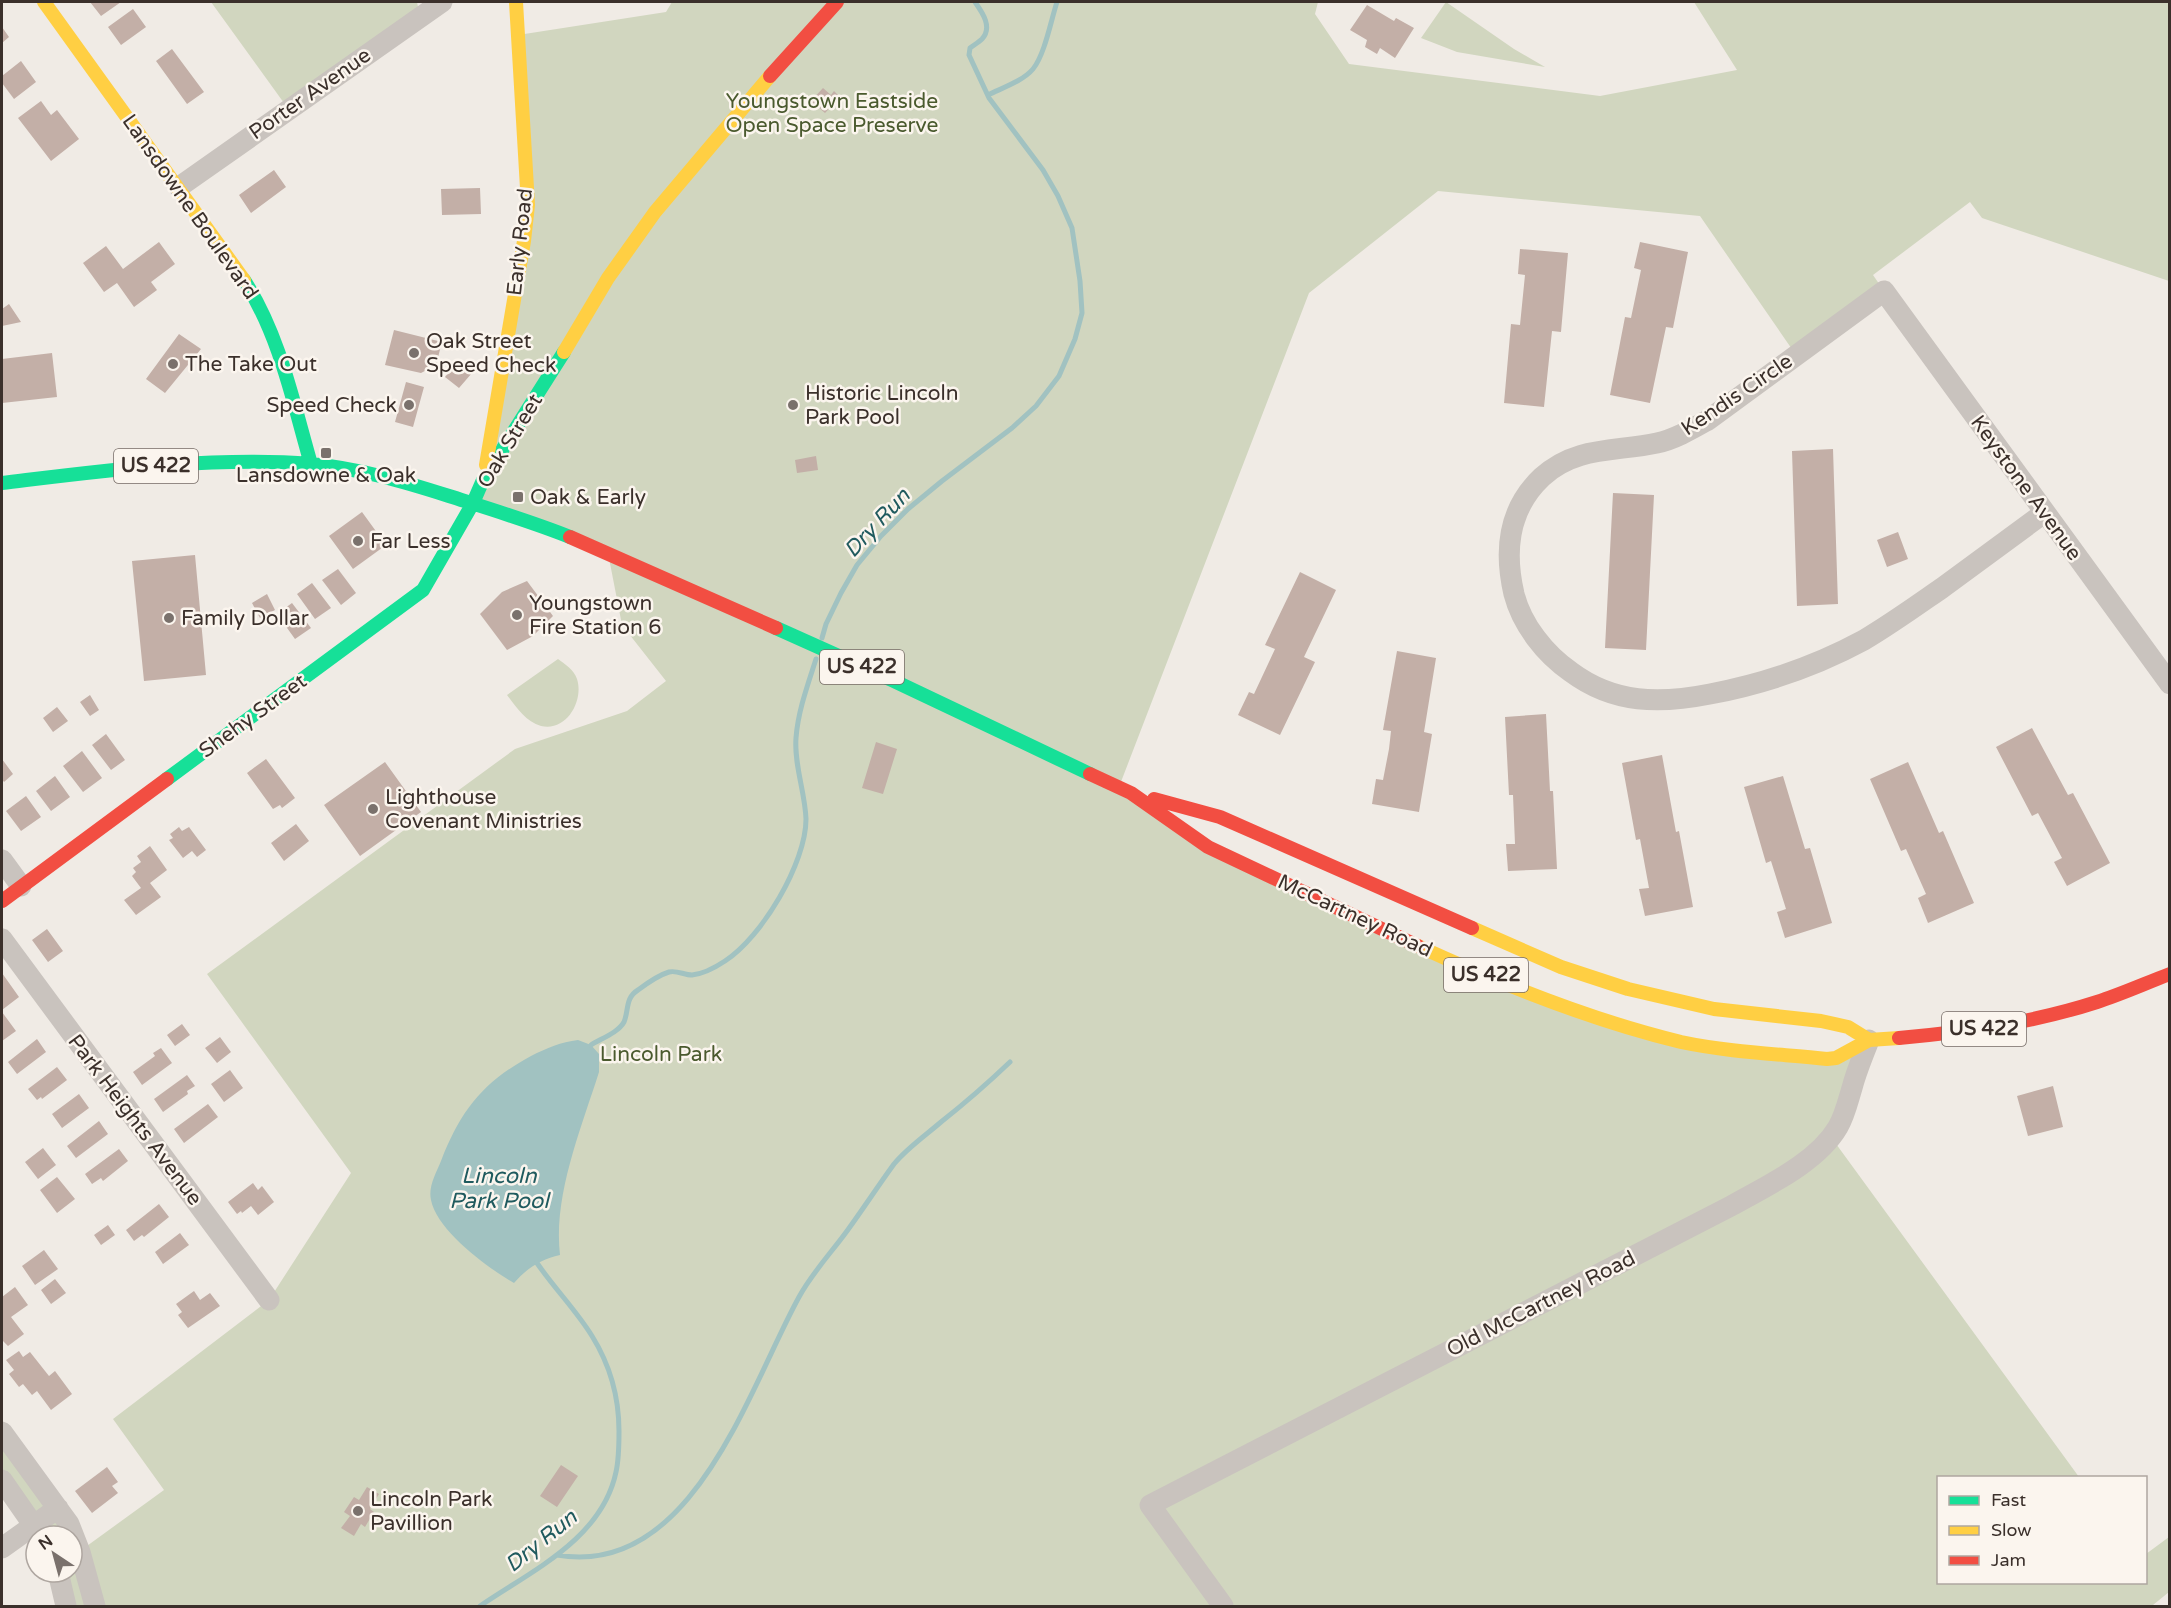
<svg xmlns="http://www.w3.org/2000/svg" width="2171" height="1608" viewBox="0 0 2171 1608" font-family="'Varela Round',sans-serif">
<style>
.green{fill:#d1d6bf}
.water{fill:#a1c2c1}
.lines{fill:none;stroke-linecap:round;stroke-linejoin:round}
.stream{stroke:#a1c2c1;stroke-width:5}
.building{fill:#c3afa7}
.street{stroke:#c9c3be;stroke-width:21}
.fast{stroke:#16e098;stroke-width:14}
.slow{stroke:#ffcf43;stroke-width:14}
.jam{stroke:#f24e42;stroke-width:14}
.poi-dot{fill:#7a716c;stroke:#fbf5ee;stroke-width:2}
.labels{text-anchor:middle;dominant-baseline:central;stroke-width:5;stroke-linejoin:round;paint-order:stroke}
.shield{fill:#fbf5ee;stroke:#756b66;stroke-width:1.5}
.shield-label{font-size:20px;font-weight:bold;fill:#3b302b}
.street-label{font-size:21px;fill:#3b302b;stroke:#fbf5ee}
.park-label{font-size:21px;fill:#4a5a2e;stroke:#fbf5ee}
.poi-label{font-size:21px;fill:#3b302b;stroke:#fbf5ee;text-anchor:start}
.water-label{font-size:22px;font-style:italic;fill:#1f5a5e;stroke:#fbf5ee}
</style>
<rect width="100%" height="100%" fill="#f0ebe5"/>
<path class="green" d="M211 2H417L420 17 289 110Z
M672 2H1318L1315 14 1349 64 1600 96 1737 70 1694 2H2169V281L1982 218 1970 202 1873 275 1884 291 1796 355 1700 216 1438 191 1309 293 1119 787 1131 793 1208 847 1434 953 1539 998 1621 1026 1683 1042 1719 1048 1827 1059 1836 1058 1869 1040 1852 1086 1844 1115 1831 1137 2079 1477 1938 1478V1582H2146V1554L2169 1537V1592L2153 1605V1606H66L58 1572H72V1536H41L2 1480V1432L69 1524 80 1551 164 1490 113 1419 269 1300 351 1173 207 974 515 749 627 711 666 681 622 625 608 553 530 521 473 503 483 480 524 241 528 205 518 35 666 12Z
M1446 2 1514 49 1545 67 1457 52 1421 38Z
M558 659C565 664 574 670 577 679 584 700 567 732 541 726 526 722 516 707 507 695Z"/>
<path class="water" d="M578 1040 591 1045 599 1054V1072C581 1129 553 1196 560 1255 541 1259 527 1268 514 1283 488 1268 437 1231 431 1200 428 1187 436 1173 441 1161 461 1110 483 1082 531 1056 547 1048 561 1042 578 1040Z"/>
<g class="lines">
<path class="stream" d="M988 95C1002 88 1023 81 1033 69 1045 54 1051 20 1057 2
M822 638 826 624 841 593 857 565 881 536 908 509 942 481 1012 428 1036 406 1059 376 1075 339 1082 313 1080 281 1072 228 1058 196 1043 170 989 98 969 55 970 48C974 45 979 42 982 39 993 27 982 12 975 2
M591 1045C600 1039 618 1033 624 1022 629 1010 625 998 638 990 646 984 659 975 669 972 677 970 684 975 692 975 702 974 716 967 725 961 762 937 806 863 806 819 805 792 794 765 796 738 798 711 808 684 816 659
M557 1555C692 1579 749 1388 799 1297 812 1273 831 1253 847 1231 863 1209 878 1186 894 1164 907 1148 926 1135 941 1122 965 1103 988 1083 1010 1062
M480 1606C531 1571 602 1539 616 1472 619 1459 619 1445 619 1431 619 1398 610 1365 592 1336 576 1310 554 1288 537 1263"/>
</g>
<path class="building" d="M90 2H121L101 16Z
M1367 5 1394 21 1396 18 1414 28 1395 58 1380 48 1377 54 1365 47 1367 40 1350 30Z
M133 9 146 27 121 45 108 27Z
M2 27 9 37 2 43Z
M172 49 204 92 187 104 156 61Z
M21 61 36 82 14 99 2 83V76Z
M823 88 831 95 834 91 840 97 825 113 811 101Z
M41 101 51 115 57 110 79 139 51 161 18 118Z
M274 170 286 187 251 213 239 195Z
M480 188 481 214 442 215 441 189Z
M159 242 175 264 151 282 157 290 134 307 117 283 104 292 83 263 106 246 123 269Z
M1640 242 1688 252 1673 328 1666 327 1650 403 1610 395 1625 317 1631 318 1641 270 1634 268Z
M1520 249 1568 253 1561 332 1552 331 1544 407 1504 403 1511 324 1520 325 1525 275 1518 274Z
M9 304 21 322 2 326V309Z
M394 330 442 342 436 365 421 373 385 365Z
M179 334 201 349 165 393 146 379Z
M52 353 57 397 2 403V359Z
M458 361 472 373 459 388 445 377Z
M406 382 424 387 413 427 395 422Z
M1833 449 1838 604 1797 606 1792 451Z
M816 456 818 470 797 473 795 460Z
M1613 493 1654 495 1646 650 1605 648Z
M362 512 386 545 353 569 329 536Z
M1898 532 1908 559 1887 567 1877 540Z
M195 555 206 675 144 681 132 561Z
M338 569 356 593 341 605 322 580Z
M1300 572 1336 590 1304 657 1315 662 1280 735 1238 715 1249 692 1254 694 1275 649 1265 645Z
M527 581 553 616 533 636 507 650 480 614 502 592Z
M312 583 331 608 315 619 297 594Z
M267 594 275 610 260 618 252 603Z
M292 603 311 628 295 639 277 614Z
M1397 651 1436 658 1424 732 1432 734 1419 812 1372 804 1376 779 1383 780 1389 749 1391 731 1383 730Z
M90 695 99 710 90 716 80 702Z
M57 707 68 721 53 732 43 718Z
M1546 714 1550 791H1553L1557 869 1508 871 1506 844H1515L1513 795H1509L1505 717Z
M2032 728 2068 795 2073 793 2110 863 2067 886 2054 862 2062 858 2038 813 2032 816 1996 747Z
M106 734 125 760 111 770 92 745Z
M876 742 897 749 883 794 862 788Z
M82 751 102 778 83 792 63 766Z
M1662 755 1676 832 1679 831 1693 907 1645 916 1639 889 1649 888 1640 839 1636 840 1622 763Z
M2 759 13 774 4 782 2 779Z
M266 759 295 798 282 808 280 805 273 809 247 773Z
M385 762 421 812 360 856 324 805Z
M1908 762 1939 833 1943 831 1974 903 1928 923 1918 898 1926 894 1906 849 1901 851 1870 779Z
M55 776 70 797 51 811 36 791Z
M1783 776 1805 849 1810 848 1832 923 1785 938 1777 912 1786 909 1771 861 1766 863 1744 787Z
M26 796 41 817 21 831 6 811Z
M296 824 309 841 284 861 271 843Z
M179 827 182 831 189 827 206 850 197 857 192 851 183 858 169 840 173 838 170 834Z
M150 846 167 870 150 883 161 897 136 915 124 900 141 888 132 876 136 872 133 868 141 862 137 856Z
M47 929 63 951 48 962 32 940Z
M2 973 19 997 2 1010Z
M2 1012 16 1031 2 1041Z
M182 1024 190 1035 175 1046 167 1035Z
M220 1037 231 1052 217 1063 205 1048Z
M37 1039 46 1052 17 1074 8 1062Z
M161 1048 172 1063 142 1085 133 1072 155 1056 153 1053Z
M57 1067 67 1080 42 1099 41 1097 37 1100 28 1089Z
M230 1070 243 1088 224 1102 211 1084Z
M187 1075 195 1086 187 1091 188 1094 163 1112 154 1099Z
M2053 1086 2063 1127 2028 1136 2017 1096Z
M79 1094 89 1108 62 1128 52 1114Z
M208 1104 218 1117 184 1143 174 1129Z
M99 1121 108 1134 76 1158 67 1146Z
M43 1148 56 1165 38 1179 25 1162Z
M119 1149 128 1161 103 1181 101 1178 92 1184 85 1174Z
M57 1177 75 1199 57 1213 40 1190Z
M253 1183 258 1190 262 1186 274 1202 258 1215 251 1206 242 1213 241 1211 237 1214 228 1202Z
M159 1204 169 1217 144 1237 142 1235 134 1241 126 1230Z
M108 1225 115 1235 101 1245 94 1235Z
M180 1233 189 1245 163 1264 155 1252Z
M44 1250 58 1269 35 1285 22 1266Z
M55 1279 66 1293 51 1304 41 1290Z
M15 1287 28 1305 11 1317 24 1334 8 1346 3 1341 2 1342V1297Z
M194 1291 200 1300 210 1293 220 1306 188 1328 178 1315 182 1312 176 1304Z
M19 1351 23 1357 30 1352 49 1376 55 1371 72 1394 51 1410 37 1391 32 1395 23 1384 19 1387 9 1374 14 1370 6 1360Z
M561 1465 578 1476 557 1507 540 1496Z
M107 1467 118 1482 112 1486 118 1493 92 1513 75 1491Z
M367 1487 379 1494 370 1509 374 1512 365 1527 361 1524 354 1536 341 1528 350 1516 344 1512 354 1497 359 1500Z"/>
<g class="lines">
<path class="street" d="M179 187 442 2
M2044 513C2010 538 1976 563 1942 588 1916 606 1891 624 1864 640 1816 666 1763 684 1710 694 1660 704 1614 704 1571 672 1545 654 1522 625 1514 594 1504 551 1508 509 1542 477 1576 446 1615 452 1657 443 1675 439 1692 429 1708 420L1884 291 2170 684
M2 860 21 886
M2 939 269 1300
M2 1432 69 1524 80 1552 95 1606
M2 1480 41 1536
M2 1548 58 1508
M58 1572 66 1606
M1223 1606 1150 1505 1731 1206C1766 1186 1817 1163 1838 1127 1845 1115 1848 1101 1852 1088 1856 1072 1863 1056 1869 1040"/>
<path class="fast" d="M244 280C280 336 293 402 311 464
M2 483C102 471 211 456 311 464 358 468 405 482 449 496 490 509 530 521 570 537
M776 628 892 680 1090 774
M167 779 423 590 473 503 483 480 564 352"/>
<path class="slow" d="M44 2 244 280
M564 352 608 278 655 212 770 76
M486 465 524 241 528 205 516 2
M1472 928 1561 967 1628 989 1714 1009 1821 1021 1848 1027 1869 1040
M1418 946C1503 985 1590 1020 1681 1042 1728 1052 1779 1054 1827 1059L1836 1058 1869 1040 1899 1038"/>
<path class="jam" d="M770 76 837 2
M570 537 776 628
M1090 774 1131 793 1208 847 1418 946
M1154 799 1220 817 1472 928
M2 901 167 779
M1899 1038C1966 1032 2032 1023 2097 1002 2122 994 2146 983 2170 974"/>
</g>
<g class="poi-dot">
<circle cx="414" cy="353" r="6"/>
<circle cx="173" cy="364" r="6"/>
<circle cx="409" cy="405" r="6"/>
<circle cx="793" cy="405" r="6"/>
<rect x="320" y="447" width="12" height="12" rx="3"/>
<rect x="512" y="491" width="12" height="12" rx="3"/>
<circle cx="358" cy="541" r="6"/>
<circle cx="517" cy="615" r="6"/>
<circle cx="169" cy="618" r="6"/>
<circle cx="373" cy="809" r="6"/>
<circle cx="358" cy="1511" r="6"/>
</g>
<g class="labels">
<g class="shield">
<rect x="114" y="449" width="84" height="34" rx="4.5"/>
<rect x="820" y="650" width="84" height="34" rx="4.5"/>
<rect x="1444" y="958" width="84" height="34" rx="4.5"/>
<rect x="1942" y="1012" width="84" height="34" rx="4.5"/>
</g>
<g class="shield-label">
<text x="156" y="466">US 422</text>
<text x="862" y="667">US 422</text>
<text x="1486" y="975">US 422</text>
<text x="1984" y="1029">US 422</text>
</g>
<g class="street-label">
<text transform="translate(310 94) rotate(-35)">Porter Avenue</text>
<text transform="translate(190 207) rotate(55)">Lansdowne Boulevard</text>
<text transform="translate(520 242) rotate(-84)">Early Road</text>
<text transform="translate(1737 395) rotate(-34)">Kendis Circle</text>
<text transform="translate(510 441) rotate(-59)">Oak Street</text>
<text transform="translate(2026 488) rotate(54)">Keystone Avenue</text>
<text transform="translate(253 716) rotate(-36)">Shehy Street</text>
<text transform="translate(1355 916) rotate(25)">McCartney Road</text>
<text transform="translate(135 1120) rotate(53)">Park Heights Avenue</text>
<text transform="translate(1541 1304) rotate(-27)">Old McCartney Road</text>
</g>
<g class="park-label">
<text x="832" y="101">Youngstown Eastside<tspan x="832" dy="24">Open Space Preserve</tspan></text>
<text x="661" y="1054">Lincoln Park</text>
</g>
<g class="poi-label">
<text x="426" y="341">Oak Street<tspan x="426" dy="24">Speed Check</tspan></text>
<text x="185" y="364">The Take Out</text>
<text x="805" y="393">Historic Lincoln<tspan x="805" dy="24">Park Pool</tspan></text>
<text x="397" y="405" text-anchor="end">Speed Check</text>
<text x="326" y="475" text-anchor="middle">Lansdowne &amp; Oak</text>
<text x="530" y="497">Oak &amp; Early</text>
<text x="370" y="541">Far Less</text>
<text x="529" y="603">Youngstown<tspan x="529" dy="24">Fire Station 6</tspan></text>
<text x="181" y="618">Family Dollar</text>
<text x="385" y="797">Lighthouse<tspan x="385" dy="24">Covenant Ministries</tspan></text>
<text x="370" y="1499">Lincoln Park<tspan x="370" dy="24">Pavillion</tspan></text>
</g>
<g class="water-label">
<text transform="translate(877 523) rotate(-47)">Dry Run</text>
<text x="499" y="1176">Lincoln<tspan x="499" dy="25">Park Pool</tspan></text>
<text transform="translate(541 1541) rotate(-39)">Dry Run</text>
</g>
</g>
<rect width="2171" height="1608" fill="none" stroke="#3b302b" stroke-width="6"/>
<rect x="1937" y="1476" width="210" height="108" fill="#fbf5ee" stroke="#aea6a0" stroke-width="1.5"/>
<rect x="1949" y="1496" width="30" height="9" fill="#16e098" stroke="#aea6a0" stroke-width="1.5"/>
<text x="1991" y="1506" font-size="18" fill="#3b302b">Fast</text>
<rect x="1949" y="1526" width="30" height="9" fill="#ffcf43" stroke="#aea6a0" stroke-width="1.5"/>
<text x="1991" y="1536" font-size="18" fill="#3b302b">Slow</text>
<rect x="1949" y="1556" width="30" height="9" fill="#f24e42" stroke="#aea6a0" stroke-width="1.5"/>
<text x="1991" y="1566" font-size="18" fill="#3b302b">Jam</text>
<g transform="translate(54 1554) rotate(324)"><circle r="28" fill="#fbf5ee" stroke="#aea6a0" stroke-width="1.5"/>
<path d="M0-4.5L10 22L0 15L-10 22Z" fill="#7a716c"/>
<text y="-9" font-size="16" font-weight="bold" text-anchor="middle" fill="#3b302b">N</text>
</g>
</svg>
